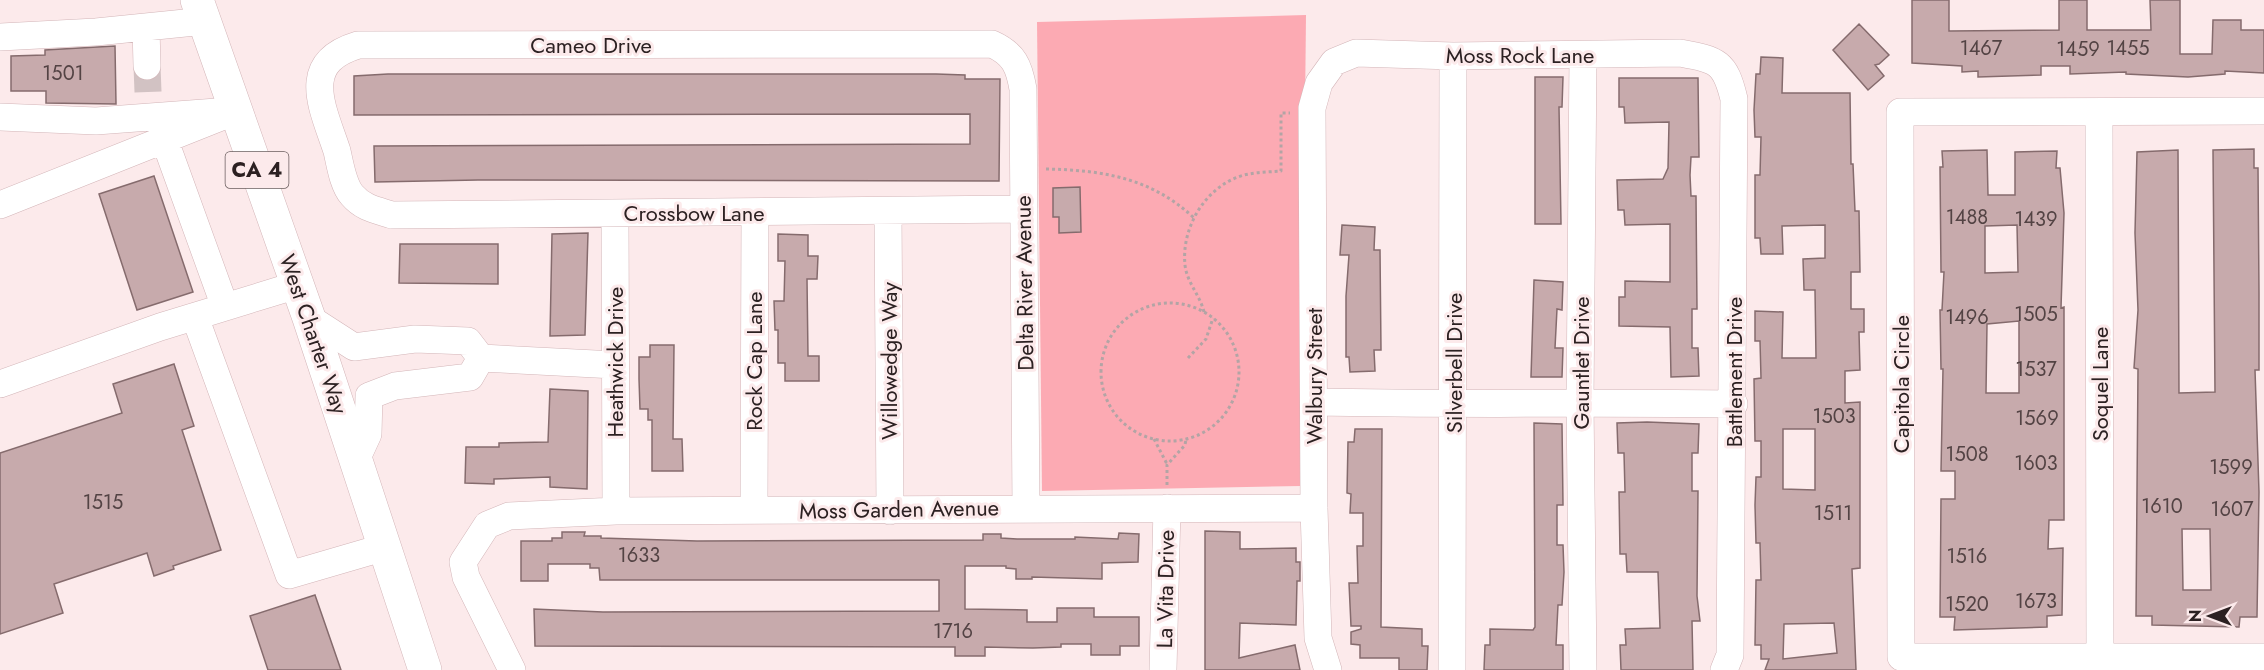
<svg xmlns="http://www.w3.org/2000/svg" width="2264" height="670" viewBox="0 0 2264 670" font-family="Jost,sans-serif">
<style>
.green{fill:#fcaab3}
.building{fill:#c7aaac;stroke:#856b6d;stroke-width:1.5;fill-rule:evenodd}
.lines{fill:none;stroke-linecap:round;stroke-linejoin:round}
.minor-tunnel{stroke:#d2c2c3;stroke-width:27;stroke-dasharray:27 14;stroke-linecap:butt}
.minor-casing{stroke:#d3b5b8;stroke-width:28}
.highway-casing{stroke:#d3b5b8;stroke-width:34}
.path{stroke:#b3a4a5;stroke-width:3;stroke-dasharray:3 3;stroke-linecap:butt}
.minor{stroke:#fff;stroke-width:27}
.highway{stroke:#fff;stroke-width:33}
.labels{text-anchor:middle;dominant-baseline:central;stroke-width:6;stroke-linejoin:round;paint-order:stroke}
.number-label{font-size:20px;fill:#534344}
.shield{fill:#fceaeb;stroke:#6a5d5e;stroke-width:1.5}
.shield-label{font-size:21px;font-weight:bold;fill:#2c2122}
.street-label{font-size:22px;fill:#2c2122;stroke:#fceaeb}
</style>
<rect width="100%" height="100%" fill="#fceaeb"/>
<path class="green" d="M1306 15 1301 486 1042 491 1037 22Z"/>
<path class="building" d="M1912 0H1949V31L2059 30V0H2087V30H2151L2150 0H2180V54H2212L2213 20H2241V30H2264V73L2225 71V74L2188 77 2126 74V72L2070 74V66H2041V75L1978 77V71L1962 72V66L1912 63Z
M1859 24 1889 55 1879 64 1875 65 1884 76 1868 90 1833 50Z
M115 46 116 104 46 103V91H11V56L45 55V50Z
M1761 57 1783 58 1782 93H1850L1851 164H1853L1855 211H1859L1860 272H1851V309H1864V332H1859L1860 370 1845 371V403L1860 402V568L1852 569 1856 670H1765L1769 659H1761V645H1755L1756 580H1761L1760 543H1756L1755 505 1756 477H1761V441H1755L1754 379 1761 378 1760 341H1755V311L1783 312 1782 358H1816L1815 290H1804L1803 259 1825 258V225L1782 226 1783 254H1761L1760 238H1755V175H1760L1761 137H1755L1754 110 1756 74H1760ZM1783 429H1815V490L1783 489ZM1834 623 1837 653 1783 659 1784 624Z
M388 74H936L965 75V79H1000L999 181 478 180 375 182 374 146 970 144V114L354 115V76Z
M1535 77H1563L1562 107H1559L1561 224H1535Z
M1619 78H1698L1699 157H1691L1690 175 1691 196H1696L1697 309H1692V348H1698L1699 376 1671 377 1670 327 1619 326V297H1625V281L1670 282V224L1625 225 1624 210H1618L1617 180 1663 179 1668 168 1669 122 1625 123 1624 107H1619Z
M2254 149V168H2258L2259 293V370H2255L2259 492 2257 617H2240L2239 627 2152 625V616H2136L2138 369 2134 368 2138 310 2135 233 2137 152 2178 150 2179 393 2215 392 2213 150ZM2182 529H2210L2211 590H2183Z
M1987 150 1988 195H2015V152L2057 151 2056 168H2060L2064 213 2061 308 2064 307V520H2049L2048 549 2063 548 2062 615 2047 616V627L1954 630 1955 617H1940L1941 499H1955V471H1941L1943 369H1941L1940 310H1942L1944 272H1941L1940 167H1943L1942 151ZM2017 225 2018 272 1985 273V226ZM2019 321V393H1986L1987 324Z
M154 176 193 292 137 310 99 194Z
M1080 187 1081 232 1059 233V217H1053V188Z
M1342 225 1375 227 1374 250H1380L1381 350H1374L1375 371 1350 372 1349 357H1346V296L1349 255H1340Z
M588 233 585 335 550 336 552 234Z
M778 234 808 235V256H818L817 279H807L808 356H819V381H785V363H778V330H775L774 301H784L785 261H778Z
M400 244H498V284L399 283Z
M1534 280 1563 282 1562 310 1557 309 1555 348H1563L1562 377H1531Z
M650 345H674L673 439H682L683 471H652V420H648V409H640L639 379V357H650Z
M174 364 194 426 182 430 221 550 173 566 174 569 154 576 147 553 54 584 63 613 0 634V453L122 413 113 384Z
M550 389 588 391 587 489 550 487V477L494 479V484L465 483 466 447H499V443L548 442Z
M1647 422 1699 424 1698 453H1692V491H1698L1697 596 1700 621H1692L1693 670H1621L1620 645H1626L1625 629 1660 628 1658 572H1627L1626 554H1620L1619 492H1625L1624 453H1618L1617 423Z
M1534 423 1562 424 1563 505H1557V545H1563L1564 572 1562 605H1558L1556 645H1563V670H1484L1485 645H1490V629L1533 630 1535 627Z
M1355 429H1382L1381 627 1422 629V646H1428L1427 670H1399V658H1360V645L1351 644V632L1361 629V626H1351L1349 583H1358L1357 546H1363V513H1350L1351 494 1347 493 1348 442H1354Z
M1205 531 1240 532V549L1296 548V562H1300V581H1297L1296 625 1240 623 1239 658 1295 645 1300 670H1205Z
M562 532H585L584 536H601V538L697 541 983 540V534H1001V538L1017 539H1075V537L1118 539 1119 533 1139 534 1138 562 1102 563V579L1032 577V579H1016V569L1006 568V566H965V609L1027 610V622H1057V608H1094V617H1139V646H1120V655H1091V644H1061V647L1033 648 985 647V656H955V647L535 646 534 609 603 612 939 611V580H600L599 568H590V564H548V581H521V541H552V538H562Z
M315 595 341 670H268L250 616Z"/>
<g class="lines">
<path class="minor-tunnel" d="M147 66 148 92"/>
<defs>
<path id="minor" d="M146 27 147 66
M0 37 96 32 205 21
M1583 56 1580 402 1583 670
M2264 111 1900 112 1901 657H2264
M2099 112 2100 657
M0 117 96 121 217 112
M165 141 225 307
M0 205 236 111
M1024 209 392 215C376 210 363 208 352 195 343 185 340 164 337 151 323 108 298 63 358 45L992 44C1014 54 1019 66 1023 89L1026 508
M888 211 890 511
M615 213 616 511
M195 317 289 575 385 547
M309 318 354 347 415 339 468 341 481 358
M481 358 615 365
M0 384 160 327 297 285
M1315 402C1455 405 1594 402 1734 404
M356 460 368 434 369 396 395 386 470 377 481 358
M754 510 755 212
M512 670 466 577 463 562 487 525 509 516 616 511 1314 508
M1163 670 1167 508
M1328 670 1318 638 1314 508 1312 108 1319 83 1334 62 1356 53 1453 56 1680 53C1717 60 1725 61 1734 99L1730 655 1724 670
M1452 670 1453 56"/>
<path id="highway" d="M197 0 309 318 425 670"/>
</defs>
<use href="#minor" class="minor-casing"/>
<use href="#highway" class="highway-casing"/>
<path class="path" d="M1046 169C1102 170 1152 178 1194 218
M1101 372a69 69 0 1 1 138 0a69 69 0 1 1-138 0Z
M1204 312C1200 295 1187 283 1185 265 1181 226 1207 185 1244 175 1257 172 1269 172 1281 171V113H1290
M1188 358 1206 339 1213 318
M1154 439 1167 464
M1167 485V465L1185 445 1186 439"/>
<use href="#minor" class="minor"/>
<use href="#highway" class="highway"/>
</g>
<g class="labels">
<g class="number-label">
<text x="1981" y="48">1467</text>
<text x="2128" y="48">1455</text>
<text x="2078" y="49">1459</text>
<text x="63" y="73">1501</text>
<text x="1967" y="217">1488</text>
<text x="2036" y="219">1439</text>
<text x="2036" y="314">1505</text>
<text x="1967" y="317">1496</text>
<text x="2036" y="369">1537</text>
<text x="1834" y="416">1503</text>
<text x="2037" y="418">1569</text>
<text x="1967" y="454">1508</text>
<text x="2036" y="463">1603</text>
<text x="2231" y="467">1599</text>
<text x="103" y="502">1515</text>
<text x="2162" y="506">1610</text>
<text x="2232" y="509">1607</text>
<text x="1833" y="513">1511</text>
<text x="639" y="555">1633</text>
<text x="1967" y="556">1516</text>
<text x="2036" y="601">1673</text>
<text x="1967" y="604">1520</text>
<text x="953" y="631">1716</text>
</g>
<rect class="shield" x="225.5" y="152" width="63" height="36" rx="4.5"/>
<g class="shield-label">
<text x="257" y="170">CA 4</text>
</g>
<g class="street-label">
<text x="591" y="45">Cameo Drive</text>
<text x="1520" y="55">Moss Rock Lane</text>
<text x="694" y="213">Crossbow Lane</text>
<text transform="translate(1024 283) rotate(-91)">Delta River Avenue</text>
<text transform="translate(314 334) rotate(71)">West Charter Way</text>
<text transform="translate(754 361) rotate(-90)">Rock Cap Lane</text>
<text transform="translate(889 361) rotate(-90)">Willowedge Way</text>
<text transform="translate(615 362) rotate(-90)">Heathwick Drive</text>
<text transform="translate(1454 363) rotate(-90)">Silverbell Drive</text>
<text transform="translate(1581 363) rotate(-90)">Gauntlet Drive</text>
<text transform="translate(1734 372) rotate(-90)">Battlement Drive</text>
<text transform="translate(1314 376) rotate(-90)">Walbury Street</text>
<text transform="translate(1901 384) rotate(-90)">Capitola Circle</text>
<text transform="translate(2100 384) rotate(-90)">Soquel Lane</text>
<text transform="translate(899 509) rotate(-1)">Moss Garden Avenue</text>
<text transform="translate(1165 589) rotate(-89)">La Vita Drive</text>
</g>
</g>
<g transform="translate(2210 616) rotate(270)" stroke="#fceaeb" stroke-width="4.5" paint-order="stroke">
<path d="M0-4.5L10 22L0 15L-10 22Z" fill="#2c2122"/>
<text y="-9" font-size="16" font-weight="bold" text-anchor="middle" fill="#2c2122">N</text>
</g>
</svg>
